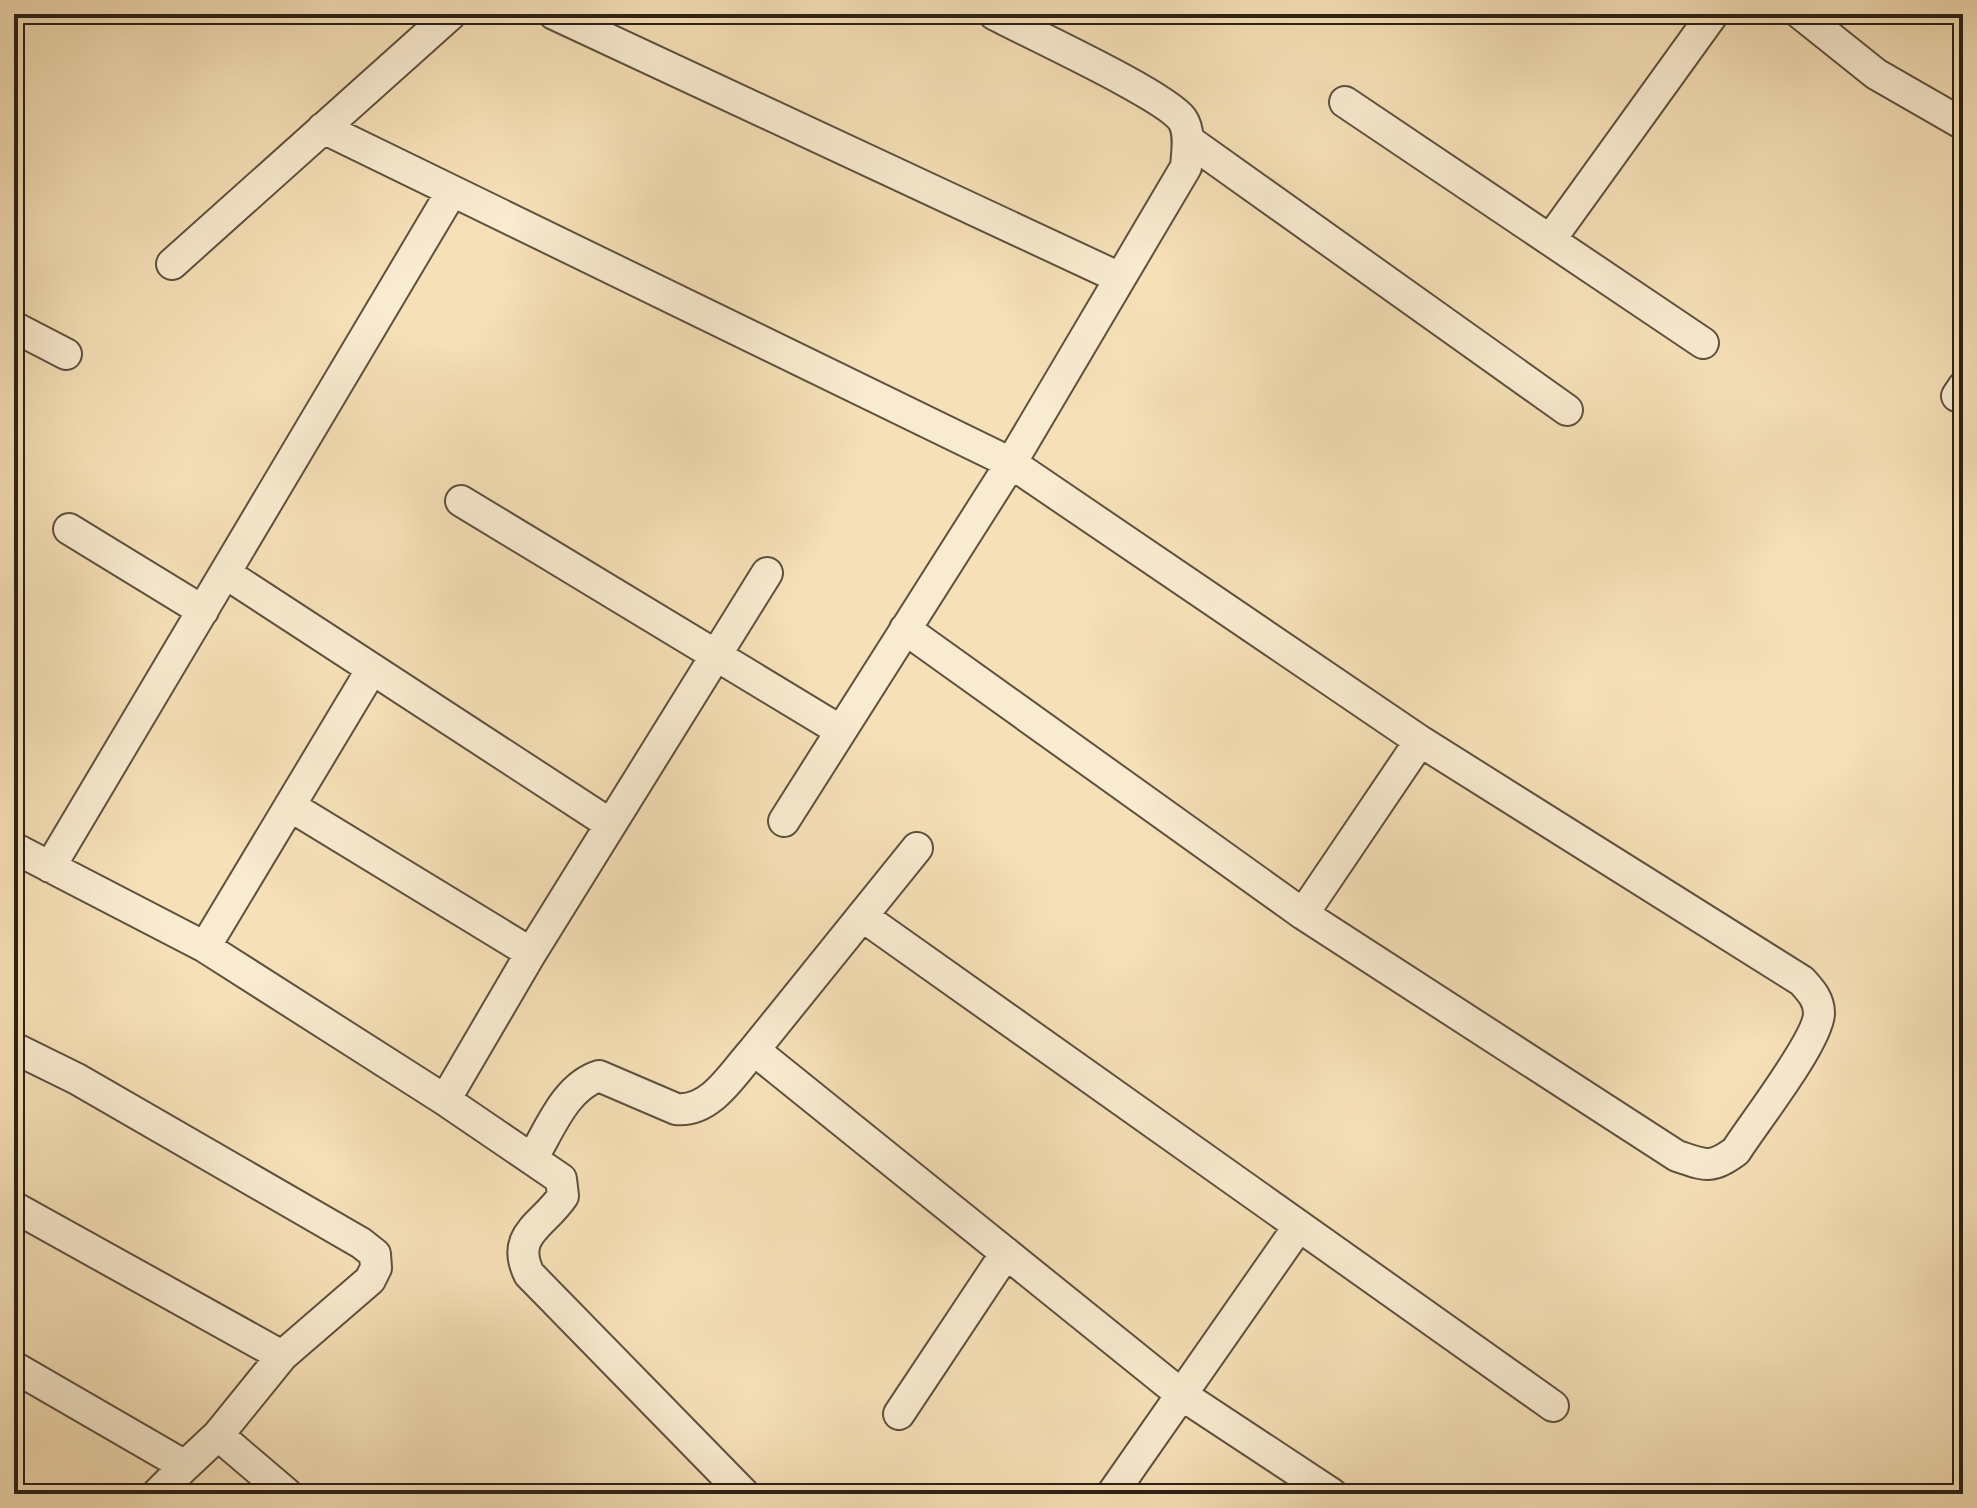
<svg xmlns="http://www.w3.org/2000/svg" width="1977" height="1508" viewBox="0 0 1977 1508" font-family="'IM FELL DW Pica',serif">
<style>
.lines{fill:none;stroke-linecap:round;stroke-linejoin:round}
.street-casing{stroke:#5e513f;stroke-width:34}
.street{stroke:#f9ebd0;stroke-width:30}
</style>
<rect width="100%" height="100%" fill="#f6e0b7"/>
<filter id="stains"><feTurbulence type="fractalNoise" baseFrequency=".0025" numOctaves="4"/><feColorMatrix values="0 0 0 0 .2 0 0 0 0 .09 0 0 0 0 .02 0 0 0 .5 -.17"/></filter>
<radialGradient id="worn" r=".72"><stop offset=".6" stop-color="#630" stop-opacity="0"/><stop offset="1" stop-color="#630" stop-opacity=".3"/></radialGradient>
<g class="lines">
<defs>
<path id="street" d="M554 14 1120 278
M1801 14 1876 74 1963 124
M1345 102 1703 343
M323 128 1011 463 784 821
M1188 140 1567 410
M1550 240 1713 14
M172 264 451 14
M14 327 66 354
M1957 396 1963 387
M461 501 841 731
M69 529 203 611
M225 573 610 824
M905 629 1303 914 1677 1156C1705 1165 1711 1170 1736 1151 1753 1124 1819 1040 1819 1013 1819 999 1810 990 1802 981L1420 741 1011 463 1186 167C1187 152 1191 132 1182 119 1163 94 1029 33 994 14
M290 806 531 953
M14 848 205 947 445 1100 561 1179 563 1196C543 1226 510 1234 529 1274L744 1494
M50 867 452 191
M1303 914 1420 741
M862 916 1553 1406
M205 947 372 669
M14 1048 77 1079 361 1243 375 1254 376 1268 370 1280 282 1356 218 1435
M754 1050 917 848
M445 1100 531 953 767 573
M532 1159C550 1129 565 1087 599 1076L676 1109C711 1113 733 1073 754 1050L1182 1395 1332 1494
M14 1207 282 1356
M14 1367 185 1466 218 1435 287 1494
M899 1414 1006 1253
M157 1494 185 1466
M1112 1494 1299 1226"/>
</defs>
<use href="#street" class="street-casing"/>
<use href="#street" class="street"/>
</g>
<rect width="1977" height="1508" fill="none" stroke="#f6e0b7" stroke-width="48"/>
<rect x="16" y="16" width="1945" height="1476" fill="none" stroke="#2b2117" stroke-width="4"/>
<rect x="24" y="24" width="1929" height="1460" fill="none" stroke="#2b2117" stroke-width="2"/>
<rect width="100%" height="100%" filter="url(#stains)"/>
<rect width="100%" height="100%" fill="url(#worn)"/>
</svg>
